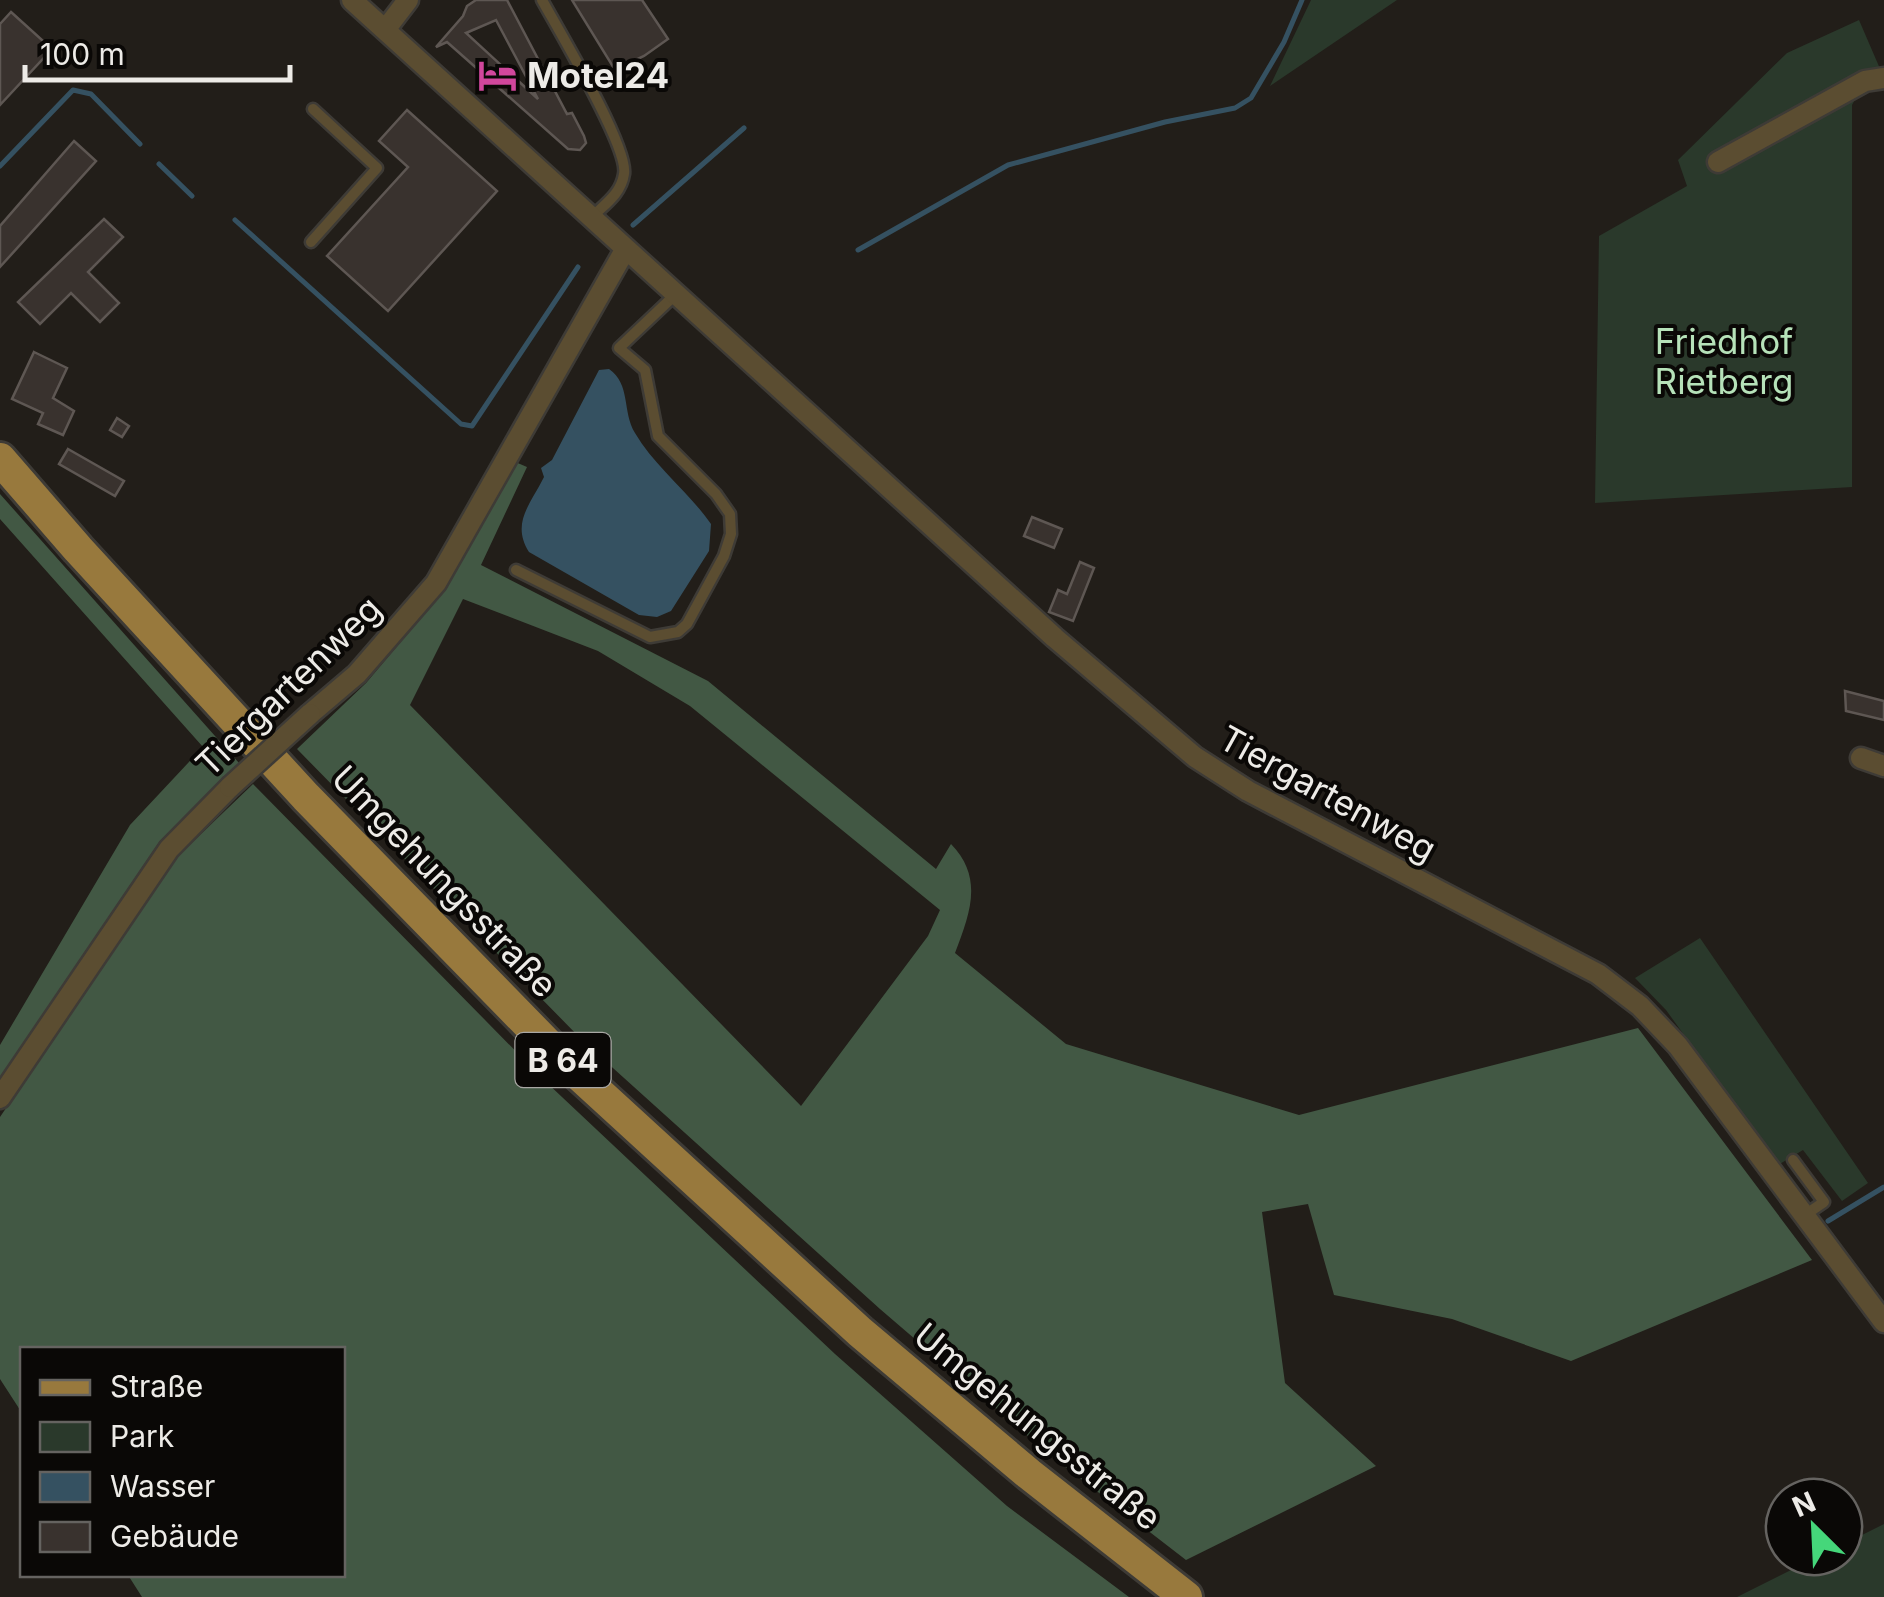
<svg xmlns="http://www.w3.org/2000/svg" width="1884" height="1597" viewBox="0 0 1884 1597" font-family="Inter,sans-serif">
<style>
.green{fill:#2a392b}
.forest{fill:#425844;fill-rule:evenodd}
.water{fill:#355161}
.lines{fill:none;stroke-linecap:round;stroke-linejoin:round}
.stream{stroke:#355161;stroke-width:5}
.building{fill:#39322e;stroke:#5e5753;stroke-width:2.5;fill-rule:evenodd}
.service-casing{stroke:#3e3b36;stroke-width:15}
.minor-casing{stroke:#3e3b36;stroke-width:25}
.primary-casing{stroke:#3e3b36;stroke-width:38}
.service{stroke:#5b4d31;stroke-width:10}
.minor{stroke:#5b4d31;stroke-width:20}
.primary{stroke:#98793d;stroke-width:32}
.minor-bridge-casing{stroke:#3e3b36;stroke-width:25;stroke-linecap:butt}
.minor-bridge{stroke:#5b4d31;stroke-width:20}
.labels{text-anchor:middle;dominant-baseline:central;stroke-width:8;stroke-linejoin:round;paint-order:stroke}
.shield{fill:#0a0806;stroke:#a9a7a4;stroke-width:2.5}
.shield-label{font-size:32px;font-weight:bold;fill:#edebe7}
.poi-label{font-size:35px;font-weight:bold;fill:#edebe7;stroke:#0a0806;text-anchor:start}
.park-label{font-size:35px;fill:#b6e2b9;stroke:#0a0806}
.street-label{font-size:35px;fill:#edebe7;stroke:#0a0806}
</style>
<rect width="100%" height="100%" fill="#221e19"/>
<path class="green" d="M1311 0H1397L1270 86Z
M1859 20 1881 71 1883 89 1858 94 1852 105V487L1595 503 1599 236 1687 186 1678 160 1787 53Z
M1700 938 1868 1183 1842 1201 1803 1150 1778 1165 1666 1010 1635 978Z
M1884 1524V1597H1737L1817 1557H1844V1544Z"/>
<path class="forest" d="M513 461 527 467 481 565 708 681 936 869 951 844C984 878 970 913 955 953L1066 1044 1299 1115 1638 1028 1812 1260 1571 1361 1452 1319 1334 1295 1308 1204 1262 1212 1285 1383 1376 1466 1186 1560 1050 1455 880 1309 583 1041 297 749 366 683 442 593ZM463 599 598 651 690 706 940 910 928 936 801 1106 410 705Z
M0 494 239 763 160 841 0 1078V1045L130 825 203 747 0 519Z
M253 784 545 1081 835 1354 1007 1506 1129 1597H142L128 1575 342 1574V1350H22V1413L0 1379V1117L177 857Z"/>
<path class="water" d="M609 369C631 384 622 412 635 433 654 466 689 492 711 524L709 551 671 611 657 617 639 615 529 552C511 523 530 505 544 477L541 468 552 460 599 370Z"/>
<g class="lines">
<path class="stream" d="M159 164 192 196
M0 166 73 90 91 94 140 144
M235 220 461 424 472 426 578 267
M633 225 744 128
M858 250 1008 165 1165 122 1235 108 1251 98 1284 42 1302 0
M1828 1221 1884 1187"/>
</g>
<path class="building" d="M476 0H507L567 114 572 113 584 136 586 143 580 150 568 149 447 42 436 47 463 16 467 6ZM496 20 538 99 466 33Z
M572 0H642L668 39 644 56 615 70Z
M11 12 52 49 0 105V24Z
M407 110 497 191 388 311 327 256 408 167 379 141Z
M74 141 96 161 0 267V226Z
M104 219 123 237 88 272 119 303 100 322 71 293 40 324 18 302Z
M34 352 67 368 53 398 74 411 63 435 38 424 43 413 12 399Z
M117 418 129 426 122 437 110 430Z
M68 449 124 481 115 496 59 464Z
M1032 517 1062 529 1054 548 1024 536Z
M1080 562 1094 568 1073 621 1049 612 1058 590 1067 594Z
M1845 691 1884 701V720L1846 711Z"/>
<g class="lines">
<defs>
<path id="service" d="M542 0C558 29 629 148 624 174 621 194 605 204 592 217
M311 242 377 168 313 109
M516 570 650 637 678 632 687 624 724 556 731 534 730 514 716 494 658 436 645 370 619 348 675 295
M1793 1160 1824 1202 1805 1215"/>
<path id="minor" d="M352 0 1055 638 1195 757 1248 791 1598 974 1640 1006 1678 1046 1884 1322
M385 30 408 0
M1718 162 1865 81 1884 78
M310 714 357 674 436 583 625 250
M1861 758 1884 766
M0 1098 169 849 230 787"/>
<path id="primary" d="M0 459 78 549 306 797 564 1061 860 1332 1029 1474 1186 1597"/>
</defs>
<use href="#service" class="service-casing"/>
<use href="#minor" class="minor-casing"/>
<use href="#primary" class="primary-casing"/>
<use href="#service" class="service"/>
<use href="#minor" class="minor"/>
<use href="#primary" class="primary"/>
<defs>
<path id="minor-bridge" d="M230 787 310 714"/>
</defs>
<use href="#minor-bridge" class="minor-bridge-casing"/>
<use href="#minor-bridge" class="minor-bridge"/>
</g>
<defs>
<symbol id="hotel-bare" viewBox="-9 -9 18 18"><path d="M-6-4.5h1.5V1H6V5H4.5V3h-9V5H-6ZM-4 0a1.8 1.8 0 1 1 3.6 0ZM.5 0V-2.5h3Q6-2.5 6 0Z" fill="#d1479c" stroke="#0a0806" stroke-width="2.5" paint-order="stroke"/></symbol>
</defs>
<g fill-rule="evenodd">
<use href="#hotel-bare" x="470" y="48" width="55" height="55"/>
</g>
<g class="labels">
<rect class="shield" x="515.5" y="1033" width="95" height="54" rx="8"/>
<g class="shield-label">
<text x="563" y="1060">B 64</text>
</g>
<g class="poi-label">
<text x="527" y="75">Motel24</text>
</g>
<g class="park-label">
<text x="1724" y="341">Friedhof<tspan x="1724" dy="40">Rietberg</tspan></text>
</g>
<g class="street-label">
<text transform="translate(288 686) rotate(-44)">Tiergartenweg</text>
<text transform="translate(1328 793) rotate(29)">Tiergartenweg</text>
<text transform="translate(445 881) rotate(46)">Umgehungsstraße</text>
<text transform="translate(1038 1426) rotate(39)">Umgehungsstraße</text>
</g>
</g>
<rect x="20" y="1347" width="325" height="230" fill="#0a0806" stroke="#656360" stroke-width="2.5"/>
<rect x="40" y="1380" width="50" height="15" fill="#98793d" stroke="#656360" stroke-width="2.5"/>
<text x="110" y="1397" font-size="30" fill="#edebe7">Straße</text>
<rect x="40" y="1422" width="50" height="30" fill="#2a392b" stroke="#656360" stroke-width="2.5"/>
<text x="110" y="1447" font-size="30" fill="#edebe7">Park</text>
<rect x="40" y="1472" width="50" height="30" fill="#355161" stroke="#656360" stroke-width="2.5"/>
<text x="110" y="1497" font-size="30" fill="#edebe7">Wasser</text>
<rect x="40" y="1522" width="50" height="30" fill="#39322e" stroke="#656360" stroke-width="2.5"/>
<text x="110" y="1547" font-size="30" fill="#edebe7">Gebäude</text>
<g transform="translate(1814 1527) rotate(336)"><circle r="48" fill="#0a0806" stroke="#656360" stroke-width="2.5"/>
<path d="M0-8L18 38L0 25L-18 38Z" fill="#45d77a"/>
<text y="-15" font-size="28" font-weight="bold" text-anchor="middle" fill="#edebe7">N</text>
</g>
<path d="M25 65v15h265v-15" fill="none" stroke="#edebe7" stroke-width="5"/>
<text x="40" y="65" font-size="30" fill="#edebe7" stroke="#0a0806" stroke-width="8" paint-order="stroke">100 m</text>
</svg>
